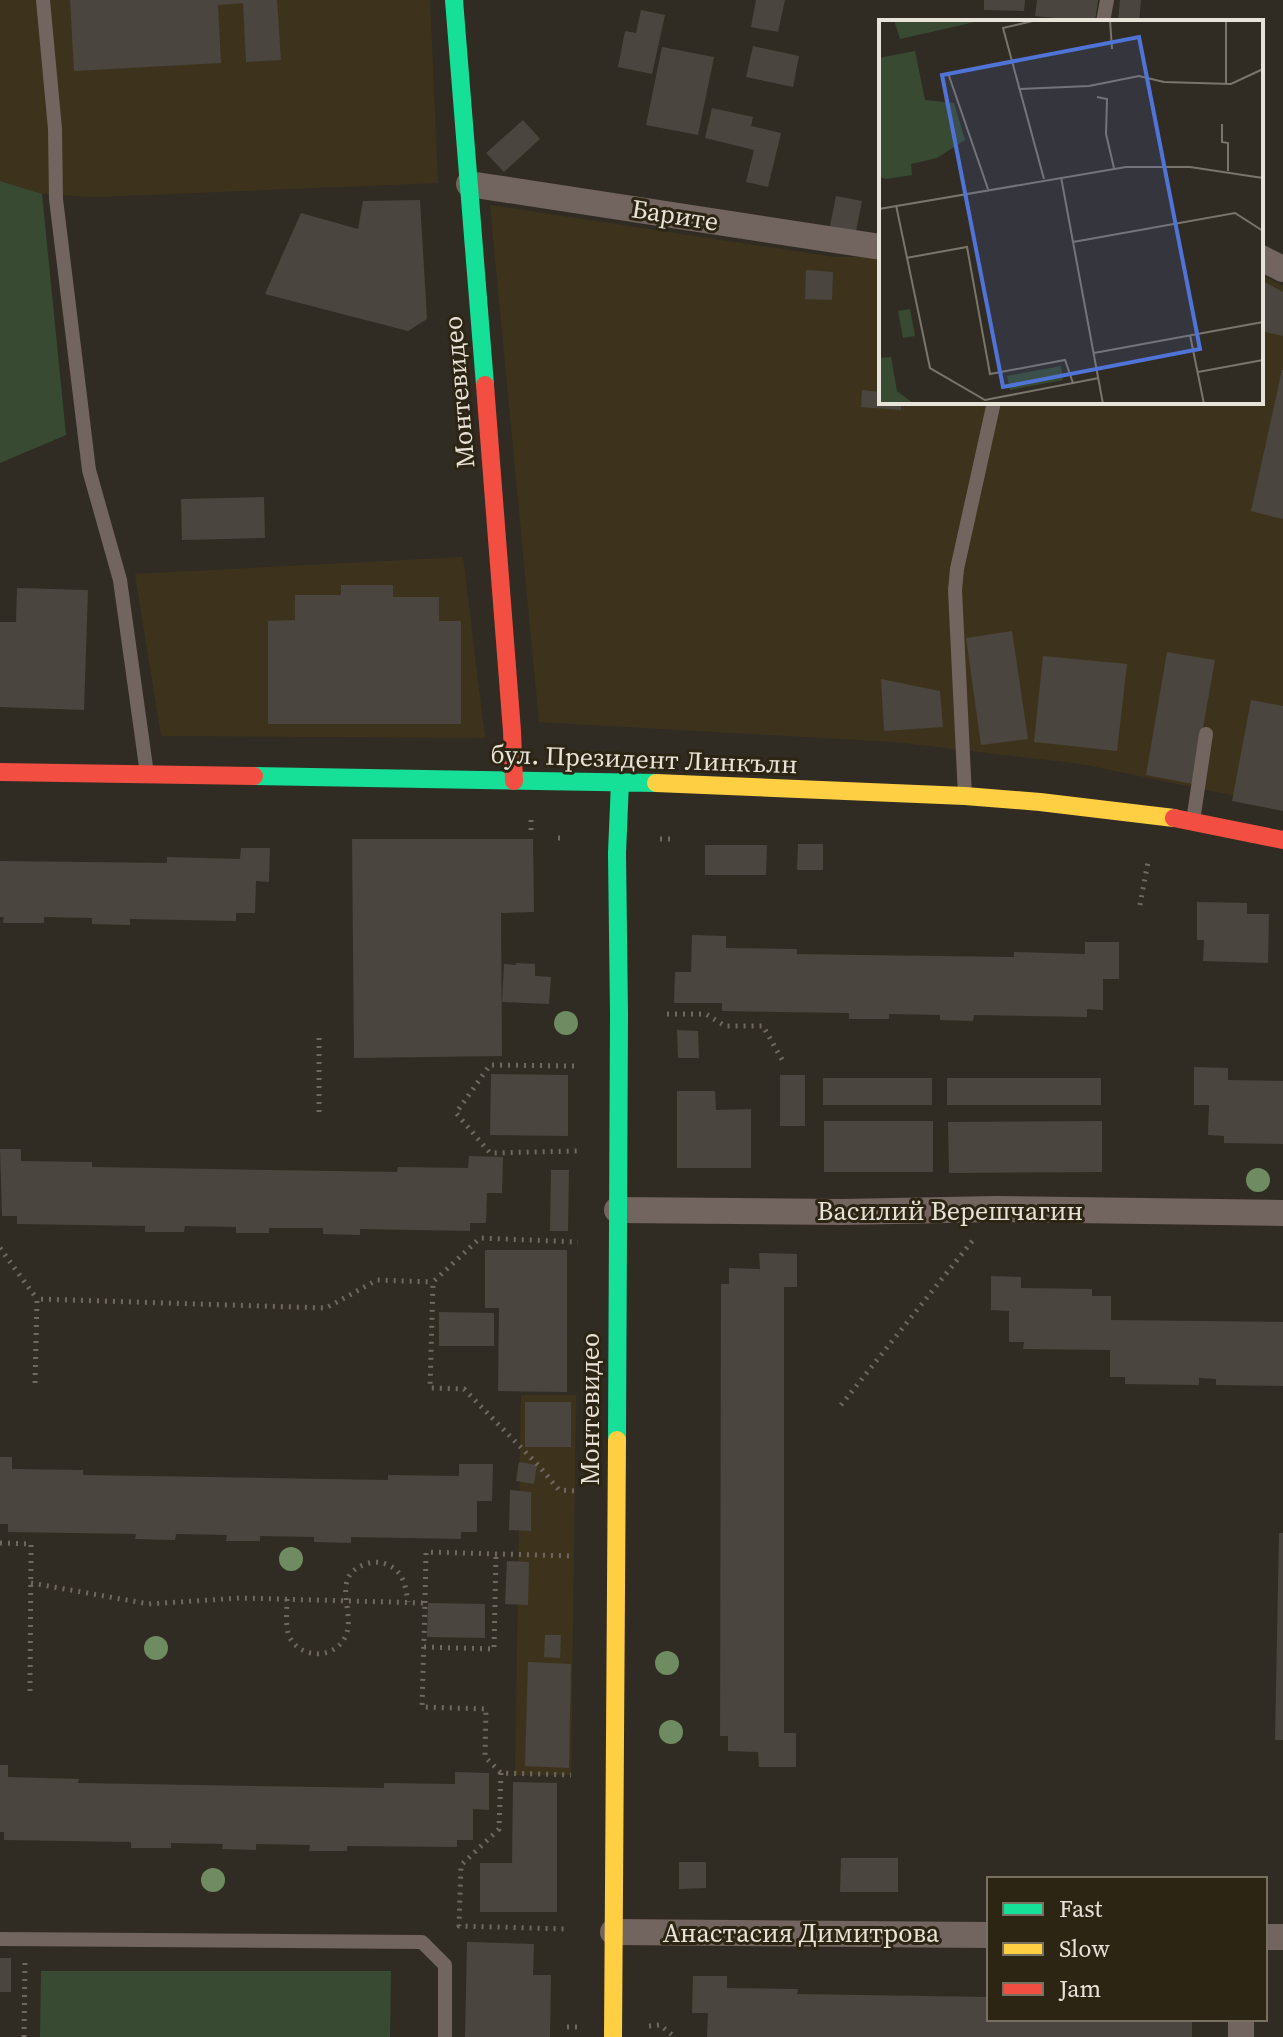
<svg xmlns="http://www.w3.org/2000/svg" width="1283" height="2037" viewBox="0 0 1283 2037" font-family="'Source Serif 4',serif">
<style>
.built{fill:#3d331d}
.green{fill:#384a32}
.building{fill:#4a453e}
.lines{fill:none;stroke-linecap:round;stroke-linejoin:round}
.path{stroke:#706761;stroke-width:5;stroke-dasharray:2 6;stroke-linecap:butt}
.lane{stroke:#72645e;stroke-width:14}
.street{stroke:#72645e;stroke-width:26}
.fast{stroke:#16e098;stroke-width:18}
.slow{stroke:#ffcf43;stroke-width:18}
.jam{stroke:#f24e42;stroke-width:18}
.tree{fill:#6f8b61}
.labels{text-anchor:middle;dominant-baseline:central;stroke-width:6;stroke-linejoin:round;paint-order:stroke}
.street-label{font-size:26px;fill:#e8e3d8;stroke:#2d2514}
.inset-road{fill:none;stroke:#7a756b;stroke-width:2}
.view{fill:#5073d8;fill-opacity:0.15;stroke:#5073d8;stroke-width:4}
.inset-edge{fill:none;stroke:#e8e3d8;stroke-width:4}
</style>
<rect width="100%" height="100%" fill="#312c23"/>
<path class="built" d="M0 0H430L438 183 96 197 42 194 0 181Z
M490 205 834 257H881V402H1261V275L1283 286V808L1231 795 1081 764 894 742 539 722Z
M463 557 485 738 161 736 135 574Z
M521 1395H576L571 1775H515Z"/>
<path class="green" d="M0 181 42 194 66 435 0 463Z
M41 1971H391L390 2037H40Z"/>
<path class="building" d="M70 0H277L281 60 246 62 243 3 218 5 221 63 74 71Z
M756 0H785L778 32 751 27Z
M984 0H1025L1024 11 984 10Z
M1037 0H1098L1095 22 1035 16Z
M1120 0H1141L1139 22H1118Z
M641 10 665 15 652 74 618 67 625 31 636 33Z
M753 46 799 56 793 87 746 77Z
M662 47 714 57 698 135 646 125Z
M712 108 753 117 751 126 781 133 768 187 746 182 754 150 705 138Z
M523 120 540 139 504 172 486 153Z
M836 196 862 201 855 236 829 231Z
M420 200 427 319 408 331 265 294 301 213 358 229 363 201Z
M806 270 833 272 832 300 805 299Z
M1261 280 1283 292V336L1261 331Z
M1282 370H1283V519L1251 511Z
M862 390 881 392V402H901V410L861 407Z
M264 497 265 538 182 540 181 499Z
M341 585H393V597H439V621H461V724H268V621L295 620V595H341Z
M17 588 88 590 84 710 0 707V622H16Z
M1012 631 1028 739 981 745 966 638Z
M1167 652 1215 660 1193 784 1146 775Z
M1043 656 1127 664 1117 751 1034 742Z
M881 679 940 691 943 727 884 731Z
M1251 700 1283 706V811L1232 801Z
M352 839H533L534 912 501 913 502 1056 354 1058Z
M798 844H823V870H797Z
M705 845H767L766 875H705Z
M241 848H270L269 882 256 881 255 913H236V921L130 919V925L92 924V918L44 917V923H3L4 917H0V861L167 863V857L240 859Z
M1197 902 1247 903V914H1269L1268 963 1203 961 1204 940H1197Z
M692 935 726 936V948L797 949V954L860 955 1014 957V952L1085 954V942H1119V979H1103V1010L1087 1009V1017L974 1015 973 1021 940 1020V1015L889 1014V1019H849V1013L722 1011V1003H674L675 972H691Z
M516 963 535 964V976L551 977 549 1004 502 1002 504 964 516 965Z
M677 1030 698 1031 699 1058H678Z
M1194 1067 1228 1068V1080L1283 1081V1144L1224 1143V1136L1208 1135 1209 1105H1194Z
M491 1074 568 1075V1136L490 1135Z
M780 1075H805V1126H780Z
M823 1078H932V1105H823Z
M947 1078H1101V1105H947Z
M677 1091H715L716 1110 751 1109V1168H677Z
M824 1121H933V1172H824Z
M1102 1121V1172L949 1173 948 1122Z
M0 1149H21V1161L92 1162V1167L155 1168 397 1172 398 1167 468 1168 469 1156 503 1157 502 1193H487L486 1223H470V1231L360 1229V1235L323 1234V1228H269V1233H236V1227L185 1226 184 1232H145V1226L17 1224V1216H2Z
M551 1170H569L568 1231H550Z
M485 1250H567V1392L498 1391 499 1308H485Z
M759 1253 797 1254V1287H784V1733H796V1767H759L758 1752 728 1751V1736H720L721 1284H729V1268L760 1269Z
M991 1276 1021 1277V1288L1092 1289V1296H1111V1320L1283 1322V1386L1216 1385V1379L1199 1378V1385L1125 1384V1377H1110V1350L1023 1349 1024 1342H1009V1311L991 1310Z
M439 1312 494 1313V1346H439Z
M525 1402H571V1447H525Z
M0 1457H12V1469L83 1470V1475L325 1479 388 1480V1475L459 1476V1464H493L492 1501H477V1532H461V1539L351 1537V1543L314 1542V1537L260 1536V1541H226L227 1535 176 1534 175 1540 135 1539 136 1534 8 1532V1524H0Z
M519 1462 537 1465 534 1484 516 1481Z
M510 1490 531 1492V1531L509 1530Z
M1279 1533H1283V1740H1275Z
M507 1561 529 1562 528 1605 505 1604Z
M428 1603 485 1604V1638L427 1637Z
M545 1635H561L560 1658 544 1657Z
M528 1662 571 1664 569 1768 525 1766Z
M0 1765H8V1777L79 1779 78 1783 320 1787 384 1788V1783L455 1784V1772L489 1773V1810L473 1809V1840H457V1847L347 1846V1851H309L310 1845 256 1844V1850L222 1849 223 1844 171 1843V1848H131V1842L4 1840V1832H0Z
M513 1782 557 1783V1912H480V1863H512Z
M841 1858H898V1892H840Z
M679 1862H706V1888L679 1889Z
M467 1942 534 1944 533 1975H551L550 2037H465Z
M0 1958H11V1992H0Z
M693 1976H727V1988L798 1989 797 1994 989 1997V2019H1192V2037H707L708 2013H692Z"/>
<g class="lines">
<path class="path" d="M531 820V831
M558 838H566
M660 839H670
M1140 905 1148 862
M667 1014H706L725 1026H763L784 1063
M574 1066 490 1065 456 1113 490 1153 577 1151
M319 1112V1038
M0 1248 37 1299
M35 1383 37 1299 326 1308 377 1280 433 1282
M841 1405 973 1240
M574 1491 559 1490 538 1465 464 1389 430 1388 433 1282 480 1238 578 1242
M0 1543 31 1544 30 1695
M31 1583 149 1604 240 1598 425 1603 422 1707 486 1709 485 1757 501 1773 571 1775
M287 1599C287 1611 285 1624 289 1636 299 1658 332 1660 344 1639 359 1615 327 1577 366 1564 376 1560 387 1563 395 1569 405 1578 406 1590 408 1602
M425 1603 426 1552 573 1556
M424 1647 494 1649 496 1554
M501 1773 499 1829 461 1865 459 1926 568 1929
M649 2026 660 2025 675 2037
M567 2027H578
M24 2037 25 1960"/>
<path class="lane" d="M43 0 55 129 56 199 89 470 120 580 147 774
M1103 22 1107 0
M965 796 955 590 957 569 994 402
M1193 821 1206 734
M0 1939 422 1942 445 1965V2037"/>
<path class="street" d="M469 184 881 247
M1261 258 1283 269
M617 1210 842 1212 997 1209 1283 1213
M613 1932 989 1935
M1265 1937H1283
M1241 2037V2019"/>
<path class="fast" d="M454 0 485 385
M254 776 656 783
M617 1440 619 1014 617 853 620 782"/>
<path class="slow" d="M656 783 965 796 1040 802 1174 818
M613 2037 617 1440"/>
<path class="jam" d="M485 385 512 731 514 781
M0 772 254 776
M1174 818 1283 840"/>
</g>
<g class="tree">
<circle cx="566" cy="1023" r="12"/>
<circle cx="1258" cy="1180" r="12"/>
<circle cx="291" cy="1559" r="12"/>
<circle cx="156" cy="1648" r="12"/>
<circle cx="667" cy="1663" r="12"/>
<circle cx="671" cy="1732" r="12"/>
<circle cx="213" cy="1880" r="12"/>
</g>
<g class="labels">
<g class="street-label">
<text transform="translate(675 215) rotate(9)">Барите</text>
<text transform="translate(459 392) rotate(-95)">Монтевидео</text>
<text transform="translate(644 759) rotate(2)">бул. Президент Линкълн</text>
<text x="950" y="1211">Василий Верешчагин</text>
<text transform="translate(590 1409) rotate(-90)">Монтевидео</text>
<text x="801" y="1933">Анастасия Димитрова</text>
</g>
</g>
<g transform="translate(879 20)">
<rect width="384" height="384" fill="#312c23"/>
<path d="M15 0H105L21 19ZM36 31 46 80 75 83 86 120 58 138 32 144 33 155 7 159 0 157V38ZM31 289 36 316 24 318 19 291ZM12 337 18 371 35 384H0V338ZM182 346 184 360 131 370 128 356Z" fill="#384a32"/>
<path class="inset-road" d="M158 0 124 8 165 159M231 0 233 29M69 53 109 169M347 64V0M141 69 210 66 260 56 285 62 352 64 384 49M218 77 228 79 227 114 235 148M343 104V122L349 123V151M182 157 224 384M17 185 51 348 106 380 220 358M0 189 247 147H311L384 158M194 222 356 193 384 211M27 238 88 227 111 354 186 340 194 363M311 315 325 384M215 333 384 302M319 352 384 340"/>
<path class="view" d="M260 17 321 329 124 367 63 55Z"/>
<rect width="384" height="384" class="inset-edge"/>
</g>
<rect x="987" y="1877" width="280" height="144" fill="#2d2514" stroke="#787162" stroke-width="2"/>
<rect x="1003" y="1903" width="40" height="12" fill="#16e098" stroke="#787162" stroke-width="2"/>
<text x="1059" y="1917" font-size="24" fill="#e8e3d8">Fast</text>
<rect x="1003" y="1943" width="40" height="12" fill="#ffcf43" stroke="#787162" stroke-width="2"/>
<text x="1059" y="1957" font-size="24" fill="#e8e3d8">Slow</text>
<rect x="1003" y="1983" width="40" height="12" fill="#f24e42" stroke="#787162" stroke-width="2"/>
<text x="1059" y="1997" font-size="24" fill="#e8e3d8">Jam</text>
</svg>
